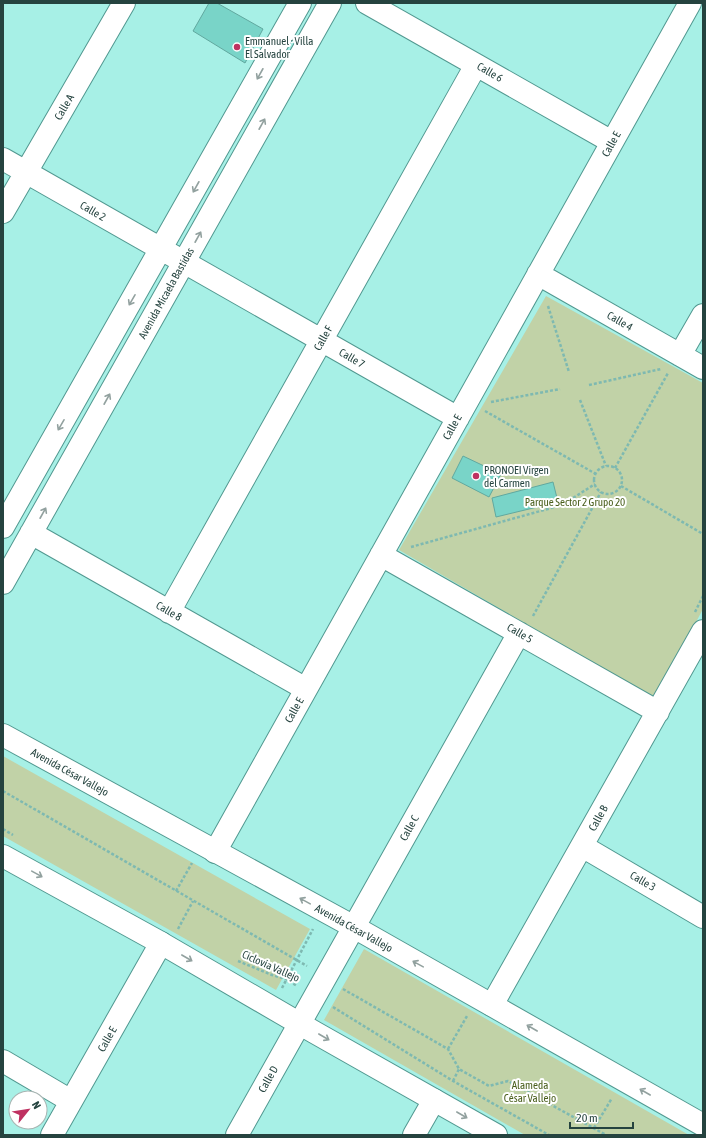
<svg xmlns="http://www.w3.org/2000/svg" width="706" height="1138" viewBox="0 0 706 1138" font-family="'Asap Condensed',sans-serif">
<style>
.green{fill:#c1d2a7}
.building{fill:#79d4c8;stroke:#61a89f}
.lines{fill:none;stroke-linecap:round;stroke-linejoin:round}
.minor-casing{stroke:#519890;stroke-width:24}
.major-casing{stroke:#519890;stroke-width:24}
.path{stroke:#7eb9b1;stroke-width:2.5;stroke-dasharray:3 2;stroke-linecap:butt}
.minor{stroke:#fff;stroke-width:22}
.major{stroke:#fff;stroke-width:22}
.oneway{stroke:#92a19f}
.poi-dot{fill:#bf3161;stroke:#fff;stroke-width:1.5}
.labels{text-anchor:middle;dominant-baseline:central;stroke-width:4;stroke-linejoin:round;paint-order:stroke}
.poi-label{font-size:11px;fill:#25433f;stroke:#fff;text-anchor:start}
.street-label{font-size:11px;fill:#25433f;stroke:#fff}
.park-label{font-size:11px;fill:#495e1b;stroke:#fff}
</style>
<rect width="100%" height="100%" fill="#a7f0e6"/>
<path class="green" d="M546 296 703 383V609L655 699 399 550Z
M3 756 310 929 276 990 3 836Z
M364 949 689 1135H525L324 1020Z"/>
<path class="building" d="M209 3H217L263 29 245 63 193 31Z
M463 456 501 474 489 497 452 478Z
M553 482 558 502 496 517 492 498Z"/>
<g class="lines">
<defs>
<path id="minor" d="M367 3 612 142
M3 159 458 418
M3 212 124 3
M538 274 703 368
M680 355 703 315
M3 527 300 3
M31 533 306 689
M381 555 658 712
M3 583 330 3
M169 612 476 65
M582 846 703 917
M215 852 690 3
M492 1005 703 631
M3 1061 71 1101
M52 1135 161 943
M237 1135 519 633
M414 1135 434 1100"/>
<path id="major" d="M3 735 354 927 703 1125
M3 856 161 943 314 1032 496 1135"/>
</defs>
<use href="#minor" class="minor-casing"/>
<use href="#major" class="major-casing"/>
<path class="path" d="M548 306 569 372
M589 385 661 369
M580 400 606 466
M491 402 560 389
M485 411 596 474
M594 480a14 14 0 1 1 28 0a14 14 0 1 1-28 0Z
M615 468 668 373
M621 486 703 534
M411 547 562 505 595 484
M695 612 703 596
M533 616 601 492
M3 791 307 966
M3 829 13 835
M176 891 192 863
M178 929 193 901
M238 961 272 975 286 979 297 986
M282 988 313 929
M343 989 448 1049 459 1069 489 1086 508 1081 606 1135
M333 1007 453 1081 549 1135
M448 1049 467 1016
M453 1081 459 1069
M594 1128 612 1098"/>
<use href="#minor" class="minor"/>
<use href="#major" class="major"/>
</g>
<defs><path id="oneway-shaft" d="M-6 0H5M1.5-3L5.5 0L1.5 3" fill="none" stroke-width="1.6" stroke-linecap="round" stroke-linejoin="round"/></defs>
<g class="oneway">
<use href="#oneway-shaft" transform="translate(260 74) rotate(119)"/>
<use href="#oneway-shaft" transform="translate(262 124) rotate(-61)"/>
<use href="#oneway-shaft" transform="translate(196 187) rotate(119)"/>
<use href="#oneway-shaft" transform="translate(198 237) rotate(-61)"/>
<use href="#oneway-shaft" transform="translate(132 300) rotate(120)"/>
<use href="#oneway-shaft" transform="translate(107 399) rotate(-61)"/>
<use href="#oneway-shaft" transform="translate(61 425) rotate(120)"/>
<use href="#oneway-shaft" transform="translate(43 513) rotate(-61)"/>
<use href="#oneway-shaft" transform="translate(37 874) rotate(29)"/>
<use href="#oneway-shaft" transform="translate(305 901) rotate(-151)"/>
<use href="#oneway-shaft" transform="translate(187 958) rotate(30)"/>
<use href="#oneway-shaft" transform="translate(418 964) rotate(-151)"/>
<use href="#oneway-shaft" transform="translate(532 1028) rotate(-150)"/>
<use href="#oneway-shaft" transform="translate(324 1037) rotate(30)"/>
<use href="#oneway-shaft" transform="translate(645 1092) rotate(-150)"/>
<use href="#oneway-shaft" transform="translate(462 1115) rotate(30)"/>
</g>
<g class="poi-dot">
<circle cx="237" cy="47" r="4"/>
<circle cx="476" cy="476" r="4"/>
</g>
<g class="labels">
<g class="poi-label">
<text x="245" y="41">Emmanuel · Villa<tspan x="245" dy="13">El Salvador</tspan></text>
<text x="484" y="470">PRONOEI Virgen<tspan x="484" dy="13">del Carmen</tspan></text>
</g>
<g class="street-label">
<text transform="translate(490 72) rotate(30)">Calle 6</text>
<text transform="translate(64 107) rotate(-60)">Calle A</text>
<text transform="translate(611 144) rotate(-61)">Calle E</text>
<text transform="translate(93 211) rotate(30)">Calle 2</text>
<text transform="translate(166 293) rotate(-61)">Avenida Micaela Bastidas</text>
<text transform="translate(620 321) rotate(30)">Calle 4</text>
<text transform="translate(323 338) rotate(-61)">Calle F</text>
<text transform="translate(352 358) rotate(30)">Calle 7</text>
<text transform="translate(452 427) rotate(-61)">Calle E</text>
<text transform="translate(169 611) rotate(30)">Calle 8</text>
<text transform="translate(520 633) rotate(30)">Calle 5</text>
<text transform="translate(294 710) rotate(-61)">Calle E</text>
<text transform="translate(70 772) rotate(29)">Avenida César Vallejo</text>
<text transform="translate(598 818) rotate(-61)">Calle B</text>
<text transform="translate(409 828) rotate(-61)">Calle C</text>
<text transform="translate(643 881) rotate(30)">Calle 3</text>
<text transform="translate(354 928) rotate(29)">Avenida César Vallejo</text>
<text transform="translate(271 966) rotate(24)">Ciclovía Vallejo</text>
<text transform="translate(107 1039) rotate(-60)">Calle E</text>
<text transform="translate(268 1079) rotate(-61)">Calle D</text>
</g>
<g class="park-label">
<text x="575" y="502">Parque Sector 2 Grupo 20</text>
<text x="530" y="1085">Alameda<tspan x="530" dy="13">César Vallejo</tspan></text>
</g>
</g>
<rect width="706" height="1138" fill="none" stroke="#25433f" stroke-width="8"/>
<g transform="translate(28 1110) rotate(60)"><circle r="19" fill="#ffffff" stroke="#a8b4b2"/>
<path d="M0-3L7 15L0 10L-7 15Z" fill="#bf3161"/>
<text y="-6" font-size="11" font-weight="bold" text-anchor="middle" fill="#25433f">N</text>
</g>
<path d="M570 1122v6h63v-6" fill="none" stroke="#25433f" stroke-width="2"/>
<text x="576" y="1122" font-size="12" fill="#25433f" stroke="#ffffff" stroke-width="3" paint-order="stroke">20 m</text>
</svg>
